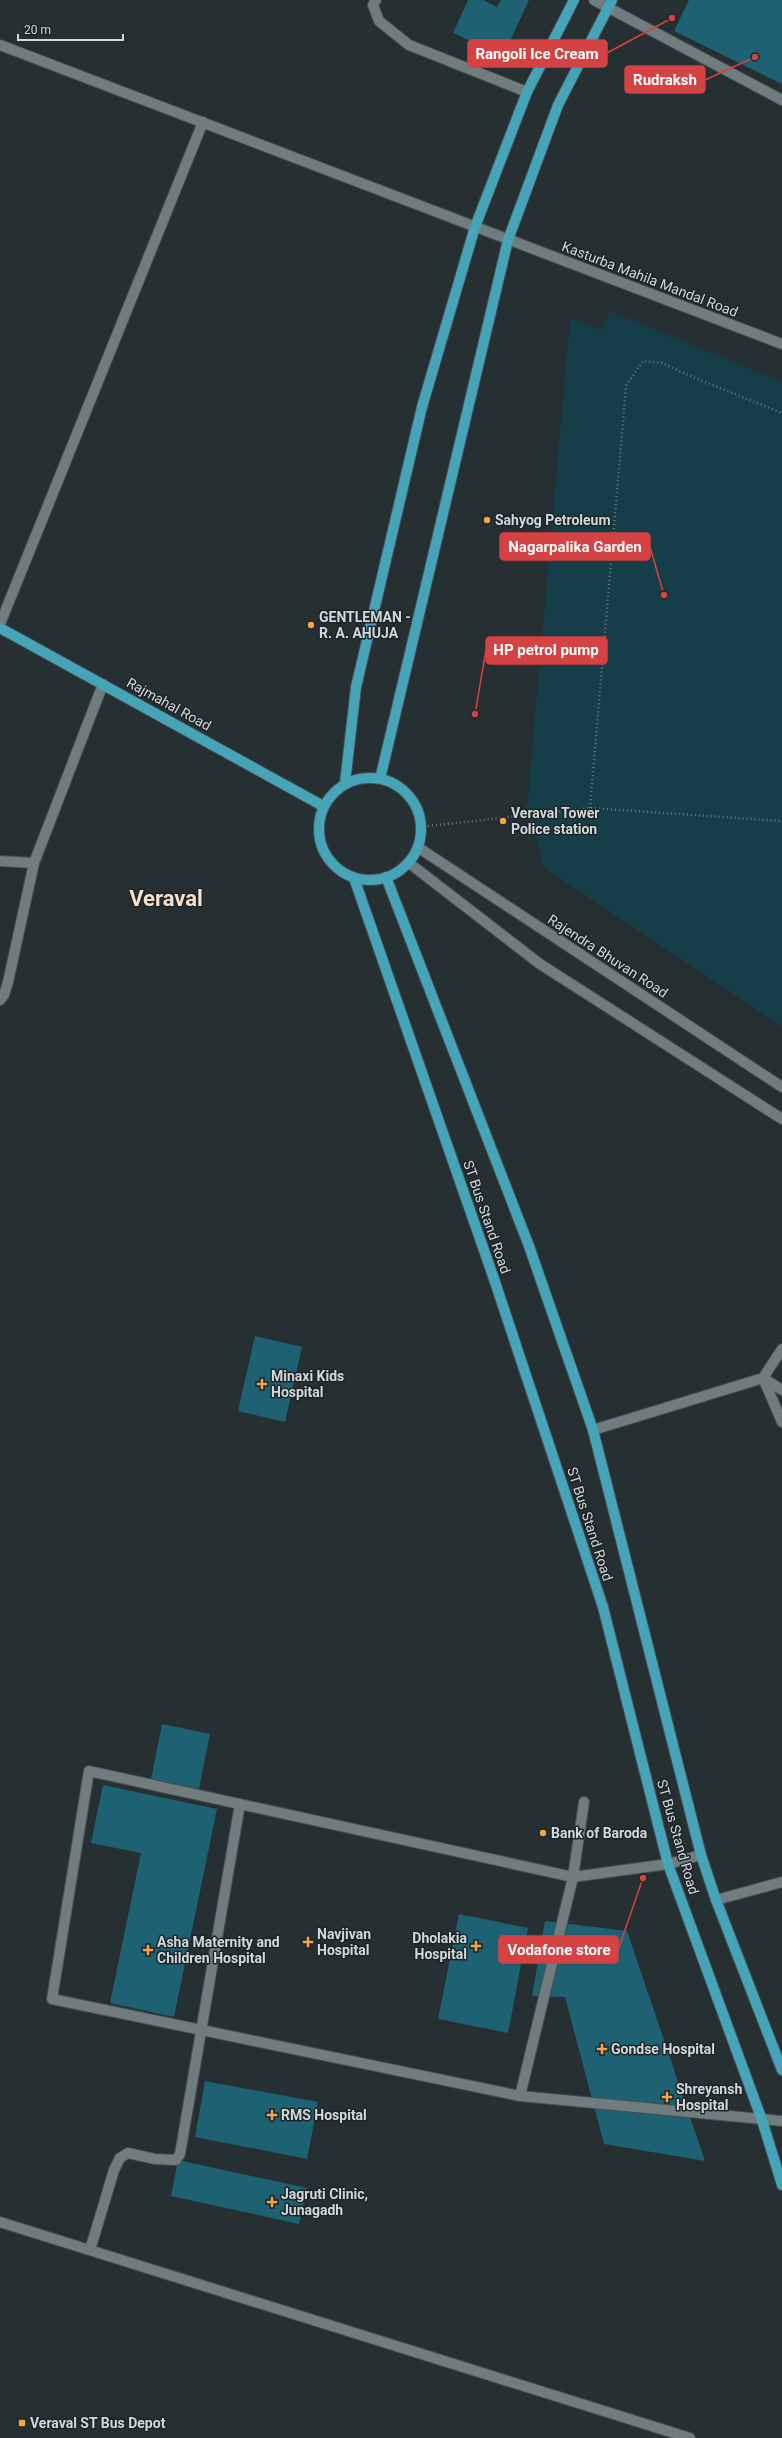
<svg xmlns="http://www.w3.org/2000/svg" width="782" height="2438" viewBox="0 0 782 2438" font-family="Roboto,sans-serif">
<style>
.green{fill:#163e48}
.building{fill:#1e6172}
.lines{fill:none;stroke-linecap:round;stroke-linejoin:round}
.minor-casing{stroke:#464d50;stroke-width:12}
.major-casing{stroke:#464d50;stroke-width:12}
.path{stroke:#6e7679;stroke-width:2.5;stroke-dasharray:1 3;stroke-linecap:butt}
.minor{stroke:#717c7f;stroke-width:10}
.major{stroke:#46a4b9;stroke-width:10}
.poi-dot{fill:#f4a444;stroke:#1d2528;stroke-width:1.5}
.labels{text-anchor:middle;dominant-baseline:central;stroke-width:3;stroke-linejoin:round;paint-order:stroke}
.street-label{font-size:14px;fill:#d2d8da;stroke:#1d2528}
.poi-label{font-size:14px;font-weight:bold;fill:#d2d8da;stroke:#1d2528;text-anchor:start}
.town-label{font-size:22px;font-weight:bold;fill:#f7e0c9;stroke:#1d2528}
.leader{fill:none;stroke:#d54243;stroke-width:1.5}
.callout-dot{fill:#d54243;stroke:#1d2528;stroke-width:1.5}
.callout{fill:#d54243;stroke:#d54243;stroke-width:1.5}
.callout-label{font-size:15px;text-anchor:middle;font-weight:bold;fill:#fff}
</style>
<rect width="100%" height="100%" fill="#262f32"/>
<path class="green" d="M610 311 782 382V1027L544 868 527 808 570 318 601 329Z"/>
<path class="building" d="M468 0H483L497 7 501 0H529L503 56 453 33Z
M689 0H782V84L674 31Z
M255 1336 302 1347 285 1422 238 1411Z
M162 1724 210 1734 199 1789 151 1779Z
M103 1785 217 1809 174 2017 110 2003 141 1853 91 1843Z
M459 1914 528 1928 508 2033 438 2019Z
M545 1921 627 1931 705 2161 604 2144 565 1997 532 1996Z
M205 2081 318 2102 307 2159 195 2137Z
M178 2160 307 2188 299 2224 171 2196Z"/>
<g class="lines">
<defs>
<path id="minor" d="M376 0 373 5 379 21 409 45 527 92
M594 0 782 100
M0 45 782 344
M0 624 203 122
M419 848 782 1087
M0 861 34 863
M409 863 540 964 782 1119
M0 1000 4 995 8 982 34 863 103 684
M763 1378 782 1422
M763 1378 782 1390
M593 1430 763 1378 782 1349
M701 1855 668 1864 573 1877 89 1771 52 1999 520 2096 782 2121
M716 1900 782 1882
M520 2096 573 1877 584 1802
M0 2222 690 2438
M90 2250 114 2170 120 2158 128 2153 155 2159 176 2160 180 2154 240 1804"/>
<path id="major" d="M0 628 323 806
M319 829a51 51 0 1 1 102 0a51 51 0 1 1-102 0Z
M380 779 508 240 558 105 612 0
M345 783 356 687 422 407 475 227 527 92 574 0
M386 877 529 1246 593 1430 701 1855 716 1900 782 2070
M354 878 494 1279 603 1607 668 1864 762 2120 782 2185"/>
</defs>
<use href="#minor" class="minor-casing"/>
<use href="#major" class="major-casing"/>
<path class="path" d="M590 808 626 386 643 361 662 363 688 375 782 413
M428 826 590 808 782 821"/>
<use href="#minor" class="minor"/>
<use href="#major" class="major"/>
</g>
<g class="poi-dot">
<circle cx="487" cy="520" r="4"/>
<circle cx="311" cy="625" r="4"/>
<circle cx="503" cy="821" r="4"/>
<path d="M260 1378h4v4h4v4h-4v4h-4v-4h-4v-4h4z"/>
<circle cx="543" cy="1833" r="4"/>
<path d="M306 1936h4v4h4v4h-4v4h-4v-4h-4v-4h4z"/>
<path d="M474 1940h4v4h4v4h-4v4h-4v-4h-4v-4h4z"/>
<path d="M146 1944h4v4h4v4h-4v4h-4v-4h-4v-4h4z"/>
<path d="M600 2043h4v4h4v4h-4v4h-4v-4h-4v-4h4z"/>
<path d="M665 2091h4v4h4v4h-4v4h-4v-4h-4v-4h4z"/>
<path d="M270 2109h4v4h4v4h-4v4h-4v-4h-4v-4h4z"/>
<path d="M270 2196h4v4h4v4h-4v4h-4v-4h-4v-4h4z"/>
<rect x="18" y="2419" width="8" height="8" rx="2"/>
</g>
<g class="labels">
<g class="street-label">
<text transform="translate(650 279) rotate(21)">Kasturba Mahila Mandal Road</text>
<text transform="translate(169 704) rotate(29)">Rajmahal Road</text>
<text transform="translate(608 956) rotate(33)">Rajendra Bhuvan Road</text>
<text transform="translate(487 1217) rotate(71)">ST Bus Stand Road</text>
<text transform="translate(590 1524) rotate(72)">ST Bus Stand Road</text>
<text transform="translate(678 1837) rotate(74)">ST Bus Stand Road</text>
</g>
<g class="poi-label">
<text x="495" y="520">Sahyog Petroleum</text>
<text x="319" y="617">GENTLEMAN -<tspan x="319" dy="16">R. A. AHUJA</tspan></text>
<text x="511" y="813">Veraval Tower<tspan x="511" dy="16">Police station</tspan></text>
<text x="271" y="1376">Minaxi Kids<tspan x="271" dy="16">Hospital</tspan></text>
<text x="551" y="1833">Bank of Baroda</text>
<text x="317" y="1934">Navjivan<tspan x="317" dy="16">Hospital</tspan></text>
<text x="467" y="1938" text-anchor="end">Dholakia<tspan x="467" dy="16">Hospital</tspan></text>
<text x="157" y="1942">Asha Maternity and<tspan x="157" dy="16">Children Hospital</tspan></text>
<text x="611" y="2049">Gondse Hospital</text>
<text x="676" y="2089">Shreyansh<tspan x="676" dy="16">Hospital</tspan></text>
<text x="281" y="2115">RMS Hospital</text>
<text x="281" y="2194">Jagruti Clinic,<tspan x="281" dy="16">Junagadh</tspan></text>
<text x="30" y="2423">Veraval ST Bus Depot</text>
</g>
<g class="town-label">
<text x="166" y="898">Veraval</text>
</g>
</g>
<path class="leader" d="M672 18L607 53M755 57L705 80M664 595L650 547M475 714L486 650M643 1878L618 1950"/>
<g class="callout-dot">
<circle cx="672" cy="18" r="4"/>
<circle cx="755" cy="57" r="4"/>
<circle cx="664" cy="595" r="4"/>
<circle cx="475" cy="714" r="4"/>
<circle cx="643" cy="1878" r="4"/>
</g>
<g class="callout">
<rect x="468" y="40" width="139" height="27" rx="4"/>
<rect x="625" y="66" width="80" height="27" rx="4"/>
<rect x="500" y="533" width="150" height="27" rx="4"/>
<rect x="486" y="637" width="121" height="27" rx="4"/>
<rect x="499" y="1936" width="119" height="27" rx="4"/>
</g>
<g class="callout-label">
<text x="537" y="59">Rangoli Ice Cream</text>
<text x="665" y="85">Rudraksh</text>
<text x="575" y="552">Nagarpalika Garden</text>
<text x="546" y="655">HP petrol pump</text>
<text x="559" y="1955">Vodafone store</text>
</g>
<path d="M18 34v6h105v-6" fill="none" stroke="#d2d8da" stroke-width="2"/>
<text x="24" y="34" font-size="12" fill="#d2d8da" stroke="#1d2528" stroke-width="3" paint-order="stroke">20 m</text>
</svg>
